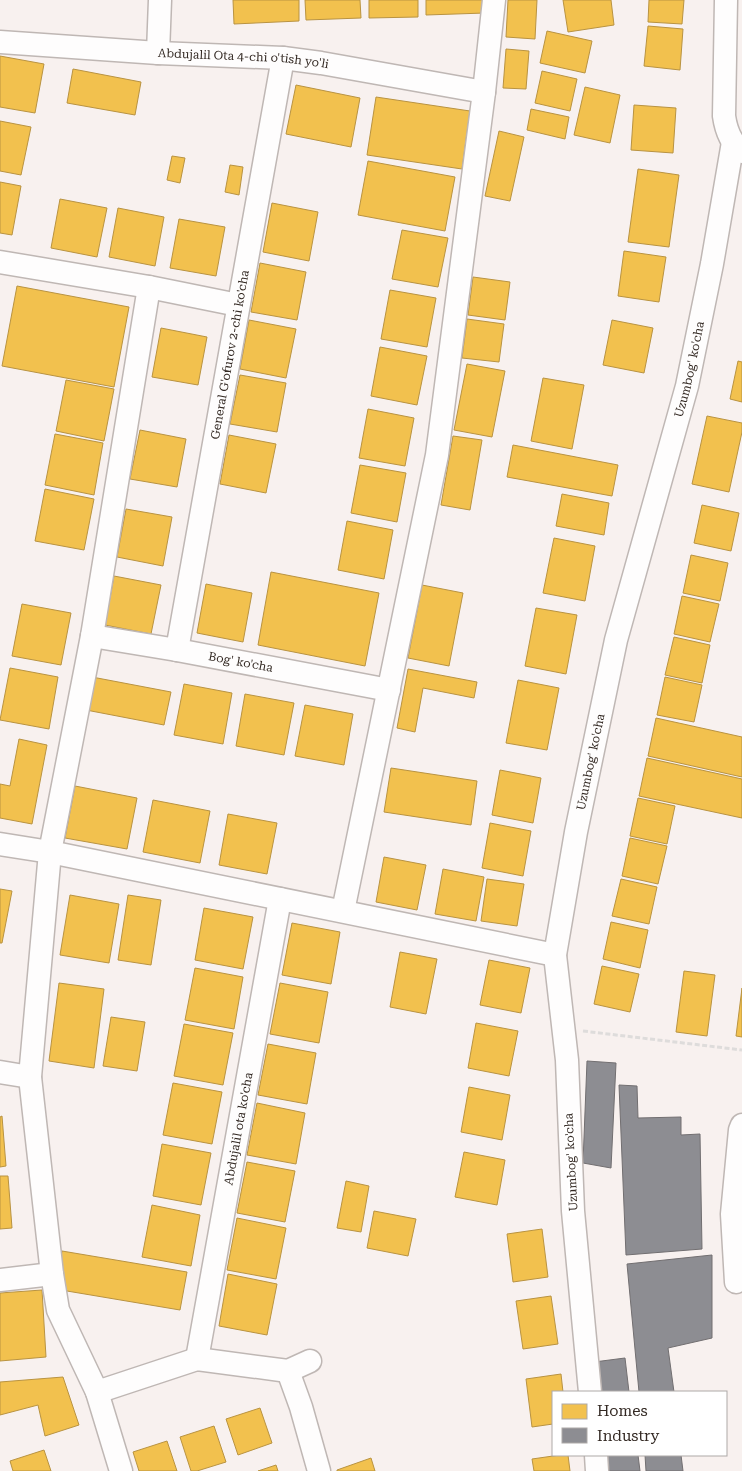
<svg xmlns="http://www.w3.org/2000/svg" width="742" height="1471" viewBox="0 0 742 1471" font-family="'Roboto Serif',serif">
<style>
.homes{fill:#f2c14e;stroke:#b99341}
.industry{fill:#8d8d92;stroke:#726f71}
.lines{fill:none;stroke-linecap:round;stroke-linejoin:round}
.minor-casing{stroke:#bfb7b4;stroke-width:25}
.path{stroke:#dedcdb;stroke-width:3;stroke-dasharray:5 2.5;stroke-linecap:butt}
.minor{stroke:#fefdfd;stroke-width:22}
.labels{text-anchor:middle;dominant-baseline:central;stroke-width:5;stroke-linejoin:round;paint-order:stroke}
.street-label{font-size:12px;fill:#332923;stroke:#fff}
</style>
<rect width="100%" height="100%" fill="#f8f1ef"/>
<path class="homes" d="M233 0H299V21L234 24Z
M305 0H360L361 18 306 20Z
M369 0H418V17L369 18Z
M426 0H484L485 13 426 15Z
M508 0H537L535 39 506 37Z
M563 0H611L614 25 568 32Z
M649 0H684L682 24 648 22Z
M648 26 683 29 680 70 644 66Z
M547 31 592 41 585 73 540 63Z
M506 49 529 51 526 89 503 88Z
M0 56 44 64 35 113 0 107Z
M73 69 141 82 135 115 67 103Z
M542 71 577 79 570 111 535 103Z
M296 85 360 98 351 147 286 134Z
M585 87 620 95 610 143 574 135Z
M376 97 470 111 462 169 367 155Z
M634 105 676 108 673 153 631 150Z
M531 109 569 117 565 139 527 130Z
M0 121 31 127 21 175 0 171Z
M499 131 524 137 510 201 485 196Z
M172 156 185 158 180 183 167 180Z
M368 161 455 177 445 231 358 215Z
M230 165 243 167 239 195 225 192Z
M638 169 679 175 669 247 628 242Z
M0 182 21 186 12 235 0 233Z
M60 199 107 208 97 257 51 248Z
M272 203 318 212 309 261 263 252Z
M118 208 164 217 155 266 109 257Z
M179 219 225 227 216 276 170 268Z
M402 230 448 238 438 287 392 279Z
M624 251 666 257 659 302 618 296Z
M260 263 306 272 297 320 251 312Z
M473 277 510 282 505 320 468 315Z
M17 286 129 307 114 387 2 366Z
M390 290 436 298 427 347 381 339Z
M467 319 504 324 499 362 462 358Z
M249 320 296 329 286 378 240 369Z
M612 320 653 328 644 373 603 365Z
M161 328 207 337 198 385 152 377Z
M380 347 427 356 417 405 371 396Z
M738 361 742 362V402L730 399Z
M467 364 505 371 492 437 454 430Z
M240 375 286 383 277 432 230 424Z
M543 378 584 385 572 449 531 441Z
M66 380 114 389 104 441 56 431Z
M368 409 414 418 405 466 359 458Z
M707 416 742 423V432L729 492 692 484Z
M140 430 186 439 177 487 130 479Z
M55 434 103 443 94 495 45 485Z
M229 435 276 444 266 493 220 484Z
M453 436 482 440 470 510 441 505Z
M513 445 618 465 612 496 507 477Z
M360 465 406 473 397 522 351 513Z
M45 489 94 499 84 550 35 541Z
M562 494 609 503 604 535 556 526Z
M702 505 739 513 731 551 694 543Z
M126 509 172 517 163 566 117 557Z
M347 521 393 530 384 579 338 570Z
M554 538 595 546 585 601 543 593Z
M691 555 728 563 720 601 683 593Z
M271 572 379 593 365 666 258 645Z
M114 576 161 585 151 634 105 625Z
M206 584 252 593 243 642 197 633Z
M422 585 463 593 449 666 408 658Z
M682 596 719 604 710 642 674 634Z
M22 604 71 613 61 665 12 656Z
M536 608 577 615 566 674 525 666Z
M674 637 710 645 702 683 665 675Z
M10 668 58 677 49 729 0 720Z
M408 669 477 682 474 698 423 688 415 732 397 728Z
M92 677 171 692 164 725 86 710Z
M665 677 702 685 694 722 657 715Z
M518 680 559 688 547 750 506 743Z
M184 684 232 693 223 744 174 735Z
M245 694 294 703 284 755 236 746Z
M305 705 353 714 344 765 295 756Z
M656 718 742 737V777L648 756Z
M19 739 47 745 32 824 0 818V784L10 786Z
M647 758 742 779V818L639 796Z
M391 768 477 781 471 825 384 812Z
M500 770 541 778 533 823 492 815Z
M75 786 137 798 127 849 65 838Z
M638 798 675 806 667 844 630 836Z
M153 800 210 811 200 863 143 852Z
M228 814 277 823 267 874 219 865Z
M490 823 531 831 523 876 482 868Z
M630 838 667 846 658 884 622 876Z
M384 857 426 865 417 910 376 902Z
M443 869 484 877 476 921 435 914Z
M487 879 524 884 517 926 481 921Z
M621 879 657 887 649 924 612 916Z
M0 889 12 891 2 943H0Z
M70 895 119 904 109 963 60 955Z
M128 895 161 900 151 965 118 960Z
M204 908 253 917 243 969 195 960Z
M611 922 648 930 640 968 603 959Z
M292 923 340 932 331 984 282 975Z
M400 952 437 959 426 1014 390 1007Z
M489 960 530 968 521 1013 480 1005Z
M602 966 639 974 630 1012 594 1004Z
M195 968 243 977 234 1029 185 1020Z
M684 971 715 975 707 1036 676 1032Z
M59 983 104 989 94 1068 49 1061Z
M280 983 328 992 319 1043 270 1034Z
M742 988V1037L736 1036Z
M111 1017 145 1022 137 1071 103 1066Z
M476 1023 518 1031 509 1076 468 1068Z
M184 1024 233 1033 223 1085 174 1076Z
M268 1044 316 1053 307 1104 258 1095Z
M173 1083 222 1092 212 1144 163 1135Z
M469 1087 510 1095 502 1140 461 1132Z
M257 1103 305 1113 296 1164 247 1155Z
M2 1116 6 1166 0 1167V1117Z
M162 1144 211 1153 201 1205 153 1196Z
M464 1152 505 1160 497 1205 455 1197Z
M247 1162 295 1171 285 1222 237 1213Z
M0 1176H8L12 1228 0 1229Z
M346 1181 369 1186 361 1232 337 1228Z
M152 1205 200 1215 191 1266 142 1257Z
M374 1211 416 1219 408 1256 367 1248Z
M237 1218 286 1228 276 1279 227 1270Z
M542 1229 548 1277 513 1282 507 1234Z
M62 1251 187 1272 180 1310 55 1289Z
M228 1274 277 1284 267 1335 219 1326Z
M42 1290 46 1357 0 1361V1293Z
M551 1296 558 1344 523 1349 516 1301Z
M561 1374 563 1392H553V1424L532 1427 526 1379Z
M63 1377 79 1425 45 1436 38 1405 0 1415V1382Z
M260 1408 272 1443 238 1455 226 1419Z
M214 1426 226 1462 197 1471H191L180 1437Z
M167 1441 177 1471H139L133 1452Z
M44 1450 51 1471H13L10 1461Z
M560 1455H568L570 1471H534L532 1459Z
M371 1458 375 1471H337V1470Z
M276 1465 278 1471H258Z"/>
<path class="industry" d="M587 1061 616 1063 611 1168 583 1163Z
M619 1085 637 1086 638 1118 681 1117V1135L700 1134 702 1249 626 1255Z
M712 1255V1338L668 1348 674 1392H639L627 1264Z
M625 1358 629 1392H599L594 1362Z
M607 1455H638L640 1471H609Z
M645 1455H681L683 1471H646Z"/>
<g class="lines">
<defs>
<g id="minor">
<path d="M726 0 724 116C726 130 731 143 742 152"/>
<path id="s1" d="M0 42 158 53 283 58 321 63 484 92"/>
<path d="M158 53 160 0"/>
<path d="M0 262 149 287 238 305"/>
<path id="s2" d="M92 636 177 650 389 690"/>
<path id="s3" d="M177 650 283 58"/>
<path d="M0 844 50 852 555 955"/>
<path d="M343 911 437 455 484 92 494 0"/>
<path d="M0 1072 30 1077"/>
<path d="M0 1280 52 1274"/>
<path d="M736 1282 732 1214 740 1130 742 1125"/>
<path id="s4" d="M197 1359 280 899"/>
<path d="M288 1371 301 1407 319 1471"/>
<path d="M97 1392 197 1359 288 1371 310 1361"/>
<path id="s5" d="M590 1392 573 1211 567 1060 555 955 576 832 616 640 687 386 712 264 733 142"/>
<path d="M596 1455 597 1471"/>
<path d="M121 1471 97 1392 58 1310 52 1274 30 1077 50 852 92 636 149 287"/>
</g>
</defs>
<use href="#minor" class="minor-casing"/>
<path class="path" d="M583 1031 742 1050"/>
<use href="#minor" class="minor"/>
</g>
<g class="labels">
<g class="street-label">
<text stroke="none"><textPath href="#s1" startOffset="244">Abdujalil Ota 4-chi o'tish yo'li</textPath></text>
<text stroke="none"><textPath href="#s3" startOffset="300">General G'ofurov 2-chi ko'cha</textPath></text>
<text stroke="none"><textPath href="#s5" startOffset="1040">Uzumbog' ko'cha</textPath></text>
<text stroke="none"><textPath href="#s2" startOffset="151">Bog' ko'cha</textPath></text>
<text stroke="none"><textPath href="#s5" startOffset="635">Uzumbog' ko'cha</textPath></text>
<text stroke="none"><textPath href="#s4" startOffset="234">Abdujalil ota ko'cha</textPath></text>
<text transform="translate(571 1162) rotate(-93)">Uzumbog' ko'cha</text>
</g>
</g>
<rect x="552" y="1391" width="175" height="65" fill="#ffffff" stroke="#ada9a7"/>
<rect x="562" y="1404" width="25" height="15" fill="#f2c14e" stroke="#ada9a7"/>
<text x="597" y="1416" font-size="15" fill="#332923">Homes</text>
<rect x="562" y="1428" width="25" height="15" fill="#8d8d92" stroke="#ada9a7"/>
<text x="597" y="1441" font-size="15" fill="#332923">Industry</text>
</svg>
